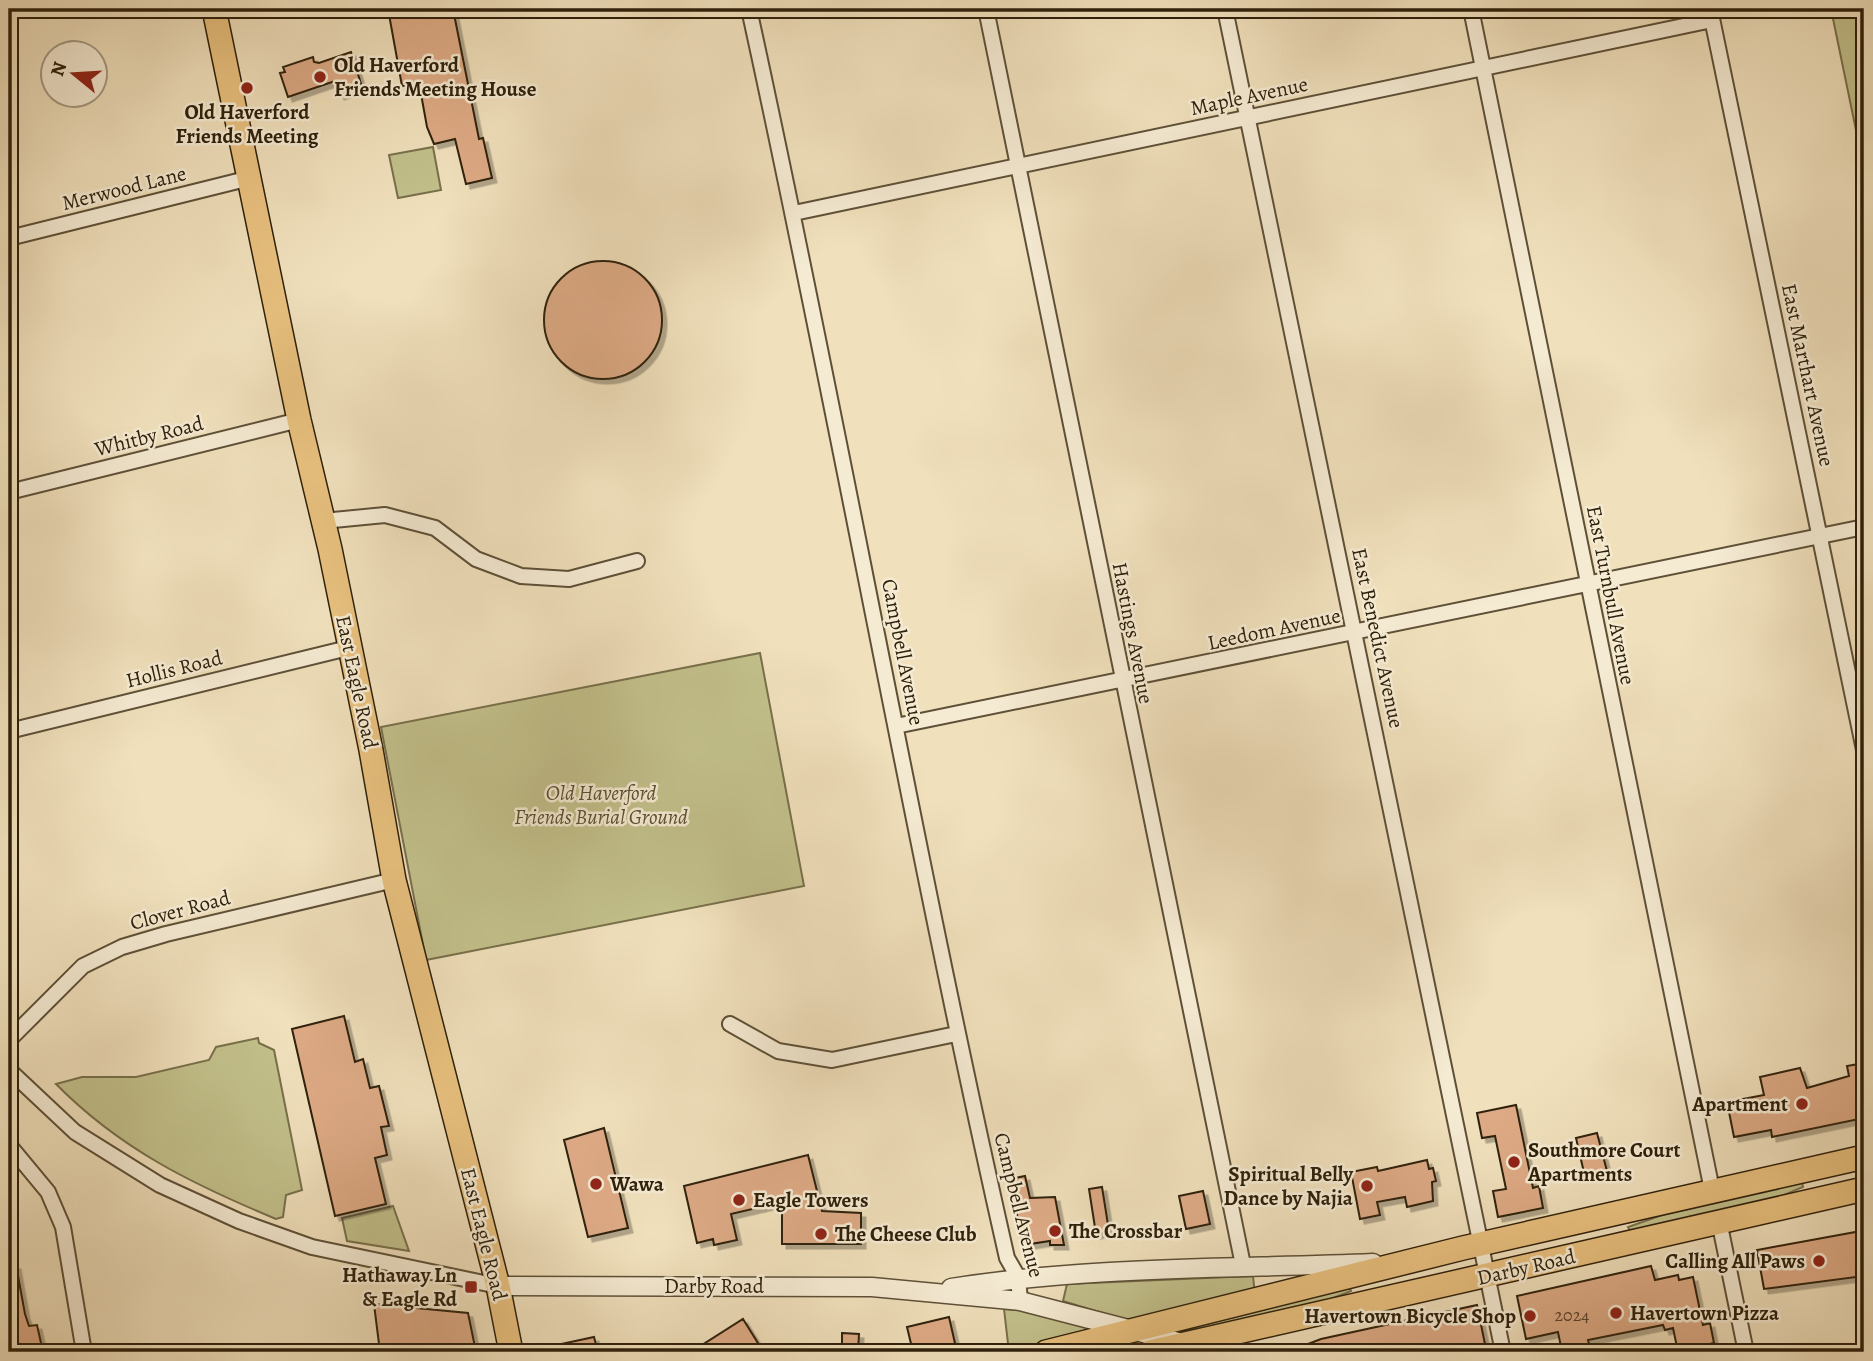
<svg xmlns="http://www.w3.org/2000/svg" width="1873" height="1361" viewBox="0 0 1873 1361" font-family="Alegreya,serif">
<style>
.green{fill:#c2c08b;stroke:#78704b;stroke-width:2}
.building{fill:#ddaa85;stroke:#2e200b;stroke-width:2;filter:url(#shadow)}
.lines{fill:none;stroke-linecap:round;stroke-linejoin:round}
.minor-casing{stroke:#5e5037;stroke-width:18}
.tertiary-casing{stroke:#5e5037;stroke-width:21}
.primary-casing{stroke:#2e200b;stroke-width:26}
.minor{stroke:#f5ebd3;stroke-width:14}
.tertiary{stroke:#f5ebd3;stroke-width:18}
.primary{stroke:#e8c07e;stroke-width:23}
.poi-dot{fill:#8f2418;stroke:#f5ebd3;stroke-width:2.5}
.labels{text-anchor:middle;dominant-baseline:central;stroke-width:5;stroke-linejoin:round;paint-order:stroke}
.number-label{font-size:18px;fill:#5a422a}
.poi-label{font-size:21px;font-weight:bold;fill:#2e200b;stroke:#f5ebd3;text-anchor:start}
.street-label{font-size:21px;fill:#2e200b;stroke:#f5ebd3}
.park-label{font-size:21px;font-style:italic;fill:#5a5031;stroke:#f5ebd3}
</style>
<defs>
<filter id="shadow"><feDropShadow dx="4.5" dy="4.5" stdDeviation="0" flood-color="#0004"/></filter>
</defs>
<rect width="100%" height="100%" fill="#f0e0bc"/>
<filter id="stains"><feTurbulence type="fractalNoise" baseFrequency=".00286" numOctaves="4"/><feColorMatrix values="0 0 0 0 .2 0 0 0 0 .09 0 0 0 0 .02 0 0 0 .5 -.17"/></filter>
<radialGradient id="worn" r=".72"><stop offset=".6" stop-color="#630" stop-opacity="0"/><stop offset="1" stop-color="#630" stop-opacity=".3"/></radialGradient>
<path class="green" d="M1831 9H1864V169Z
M433 147 441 190 398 198 389 155Z
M760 653 804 886 426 960 381 727Z
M258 1038 259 1043 274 1050 302 1190 286 1195 283 1217 276 1219C192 1184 120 1149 56 1084L82 1077H136L209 1060 216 1047Z
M1802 1182 1803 1187 1765 1203 1630 1231 1628 1227 1662 1215Z
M393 1206 409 1251 347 1241 342 1218Z
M1253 1276 1255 1295 1134 1323 1063 1301 1067 1284Z
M1349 1286 1351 1291 1323 1302 1184 1333 1171 1331Z
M1004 1309 1035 1311 1091 1329 1009 1352Z"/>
<path class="building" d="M388 9H453L479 139 483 138 492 178 466 184 455 139 434 144 427 127 419 83 402 86Z
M351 52 362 87 340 95 335 81 288 97 280 73 285 72 283 67 313 57 314 62 319 63Z
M544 320a59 59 0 1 1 118 0a59 59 0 1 1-118 0Z
M344 1016 355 1062 363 1059 370 1088 379 1086 389 1126 381 1127 387 1155 375 1158 386 1204 335 1216 292 1029Z
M1864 1063V1118L1772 1137 1771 1130 1734 1137 1727 1102 1764 1095 1760 1077 1800 1068 1807 1088 1849 1076 1847 1066Z
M1516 1105 1533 1188 1539 1186 1543 1208 1498 1217 1493 1191 1506 1189 1495 1136 1482 1138 1477 1113Z
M604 1128 628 1228 588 1237 564 1140Z
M1597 1133 1607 1171 1585 1177 1576 1138Z
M808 1155 822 1211 861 1213V1244H782V1202L731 1214 737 1240 714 1245 713 1239 697 1243 684 1186Z
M1427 1160 1429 1169 1433 1168 1436 1181 1432 1182 1433 1201 1407 1207 1405 1197 1377 1202 1380 1215 1360 1219 1351 1172 1377 1167 1378 1171Z
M1025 1176 1030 1198 1055 1197 1064 1245H1050V1241L1023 1245 1010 1179Z
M1102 1187 1109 1231 1096 1234 1089 1189Z
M1203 1191 1210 1224 1186 1229 1179 1196Z
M1861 1231 1864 1276 1764 1289 1757 1250Z
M16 1265 25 1314 29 1326 37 1325 43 1352H20L17 1336 13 1337 9 1317V1266Z
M1651 1266 1655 1280 1678 1275 1679 1280 1693 1277 1703 1325 1710 1323 1714 1343 1695 1347 1696 1352H1678L1673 1328 1665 1330 1663 1325 1588 1340 1591 1352H1562L1558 1332 1526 1339 1517 1296Z
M374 1304 468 1313 476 1352H380Z
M1477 1305 1486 1349 1471 1352H1295V1349L1321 1339Z
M949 1317 957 1352H913L907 1327Z
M743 1319 761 1348 754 1352H691Z
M842 1333 859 1334 858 1352H842Z
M594 1337 598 1352H553L552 1346Z"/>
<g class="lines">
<defs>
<path id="minor" d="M749 9C840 424 913 843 1007 1258L1018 1277 1020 1301
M986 9 1243 1265
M1225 9 1503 1352
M1471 9 1712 1190
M1710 9 1864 750
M794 213 1712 20
M9 238 250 178
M9 492 299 420
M323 521 385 515 435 528 476 559 521 576 569 579 637 561
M896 726 1864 527
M9 731 348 648
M730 1024 778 1051 832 1060 956 1034
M9 1040 83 966 122 947 166 934 394 880
M9 1070 75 1132 160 1185 239 1221 312 1247 498 1286
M9 1145 48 1192 63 1227 84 1352
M1719 1221 1746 1352"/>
<path id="tertiary" d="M498 1286 872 1287 1020 1301 1182 1343
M951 1288C1090 1266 1232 1269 1373 1263"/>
<path id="primary" d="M214 9 299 420 330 549 371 750 394 880 498 1286 511 1352
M1046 1352 1463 1248 1864 1157
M1150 1352 1864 1189"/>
</defs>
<use href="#minor" class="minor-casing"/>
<use href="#tertiary" class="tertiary-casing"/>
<use href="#primary" class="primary-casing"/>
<use href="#minor" class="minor"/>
<use href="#tertiary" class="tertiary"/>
<use href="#primary" class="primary"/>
</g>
<g class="poi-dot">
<circle cx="320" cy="77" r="7"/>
<circle cx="247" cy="88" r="7"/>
<circle cx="1802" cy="1104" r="7"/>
<circle cx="1514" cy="1162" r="7"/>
<circle cx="596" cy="1184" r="7"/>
<circle cx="1367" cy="1186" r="7"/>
<circle cx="739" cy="1200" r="7"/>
<circle cx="1055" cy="1231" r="7"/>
<circle cx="821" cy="1234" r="7"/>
<circle cx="1819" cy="1261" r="7"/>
<rect x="464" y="1280" width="14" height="14" rx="3.5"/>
<circle cx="1616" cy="1313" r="7"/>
<circle cx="1530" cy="1316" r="7"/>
</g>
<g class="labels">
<g class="number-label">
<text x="1572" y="1315">2024</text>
</g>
<g class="poi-label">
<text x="334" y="65">Old Haverford<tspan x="334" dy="24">Friends Meeting House</tspan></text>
<text x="247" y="112" text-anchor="middle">Old Haverford<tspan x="247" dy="24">Friends Meeting</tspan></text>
<text x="1788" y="1104" text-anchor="end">Apartment</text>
<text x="1528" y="1150">Southmore Court<tspan x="1528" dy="24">Apartments</tspan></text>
<text x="1353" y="1174" text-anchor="end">Spiritual Belly<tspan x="1353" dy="24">Dance by Najia</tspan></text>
<text x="610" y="1184">Wawa</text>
<text x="753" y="1200">Eagle Towers</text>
<text x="1069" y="1231">The Crossbar</text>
<text x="835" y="1234">The Cheese Club</text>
<text x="1805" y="1261" text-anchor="end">Calling All Paws</text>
<text x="457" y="1275" text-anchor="end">Hathaway Ln<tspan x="457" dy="24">&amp; Eagle Rd</tspan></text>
<text x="1630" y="1313">Havertown Pizza</text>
<text x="1516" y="1316" text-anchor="end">Havertown Bicycle Shop</text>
</g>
<g class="street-label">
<text transform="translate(1249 96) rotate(-12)">Maple Avenue</text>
<text transform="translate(124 188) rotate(-14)">Merwood Lane</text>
<text transform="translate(1808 375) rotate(78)">East Marthart Avenue</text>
<text transform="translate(149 436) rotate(-14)">Whitby Road</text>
<text transform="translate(1611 595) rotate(79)">East Turnbull Avenue</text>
<text transform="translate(1274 629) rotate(-12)">Leedom Avenue</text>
<text transform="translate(1133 633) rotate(79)">Hastings Avenue</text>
<text transform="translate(1378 638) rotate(78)">East Benedict Avenue</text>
<text transform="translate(903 652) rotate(79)">Campbell Avenue</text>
<text transform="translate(174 669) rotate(-14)">Hollis Road</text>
<text transform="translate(357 682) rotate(78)">East Eagle Road</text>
<text transform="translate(180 910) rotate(-15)">Clover Road</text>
<text transform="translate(1019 1205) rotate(76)">Campbell Avenue</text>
<text transform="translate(484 1234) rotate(76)">East Eagle Road</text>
<text transform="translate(1526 1267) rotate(-13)">Darby Road</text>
<text x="714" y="1286">Darby Road</text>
</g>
<g class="park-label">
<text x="601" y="793">Old Haverford<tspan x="601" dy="24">Friends Burial Ground</tspan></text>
</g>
</g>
<rect width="1873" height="1361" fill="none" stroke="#f0e0bc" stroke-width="35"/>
<rect x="10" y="10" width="1852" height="1340" fill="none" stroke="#2e200b" stroke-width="3.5"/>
<rect x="18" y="18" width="1838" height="1326" fill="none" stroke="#2e200b" stroke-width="2"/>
<g transform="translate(74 74) rotate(288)"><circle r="33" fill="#f5ebd3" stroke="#a59a83" stroke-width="2"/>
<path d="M0-5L12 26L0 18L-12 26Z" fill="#8f2418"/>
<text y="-10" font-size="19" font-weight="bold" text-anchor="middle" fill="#2e200b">N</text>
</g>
<rect width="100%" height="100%" filter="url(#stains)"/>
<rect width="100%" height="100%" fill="url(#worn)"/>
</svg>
